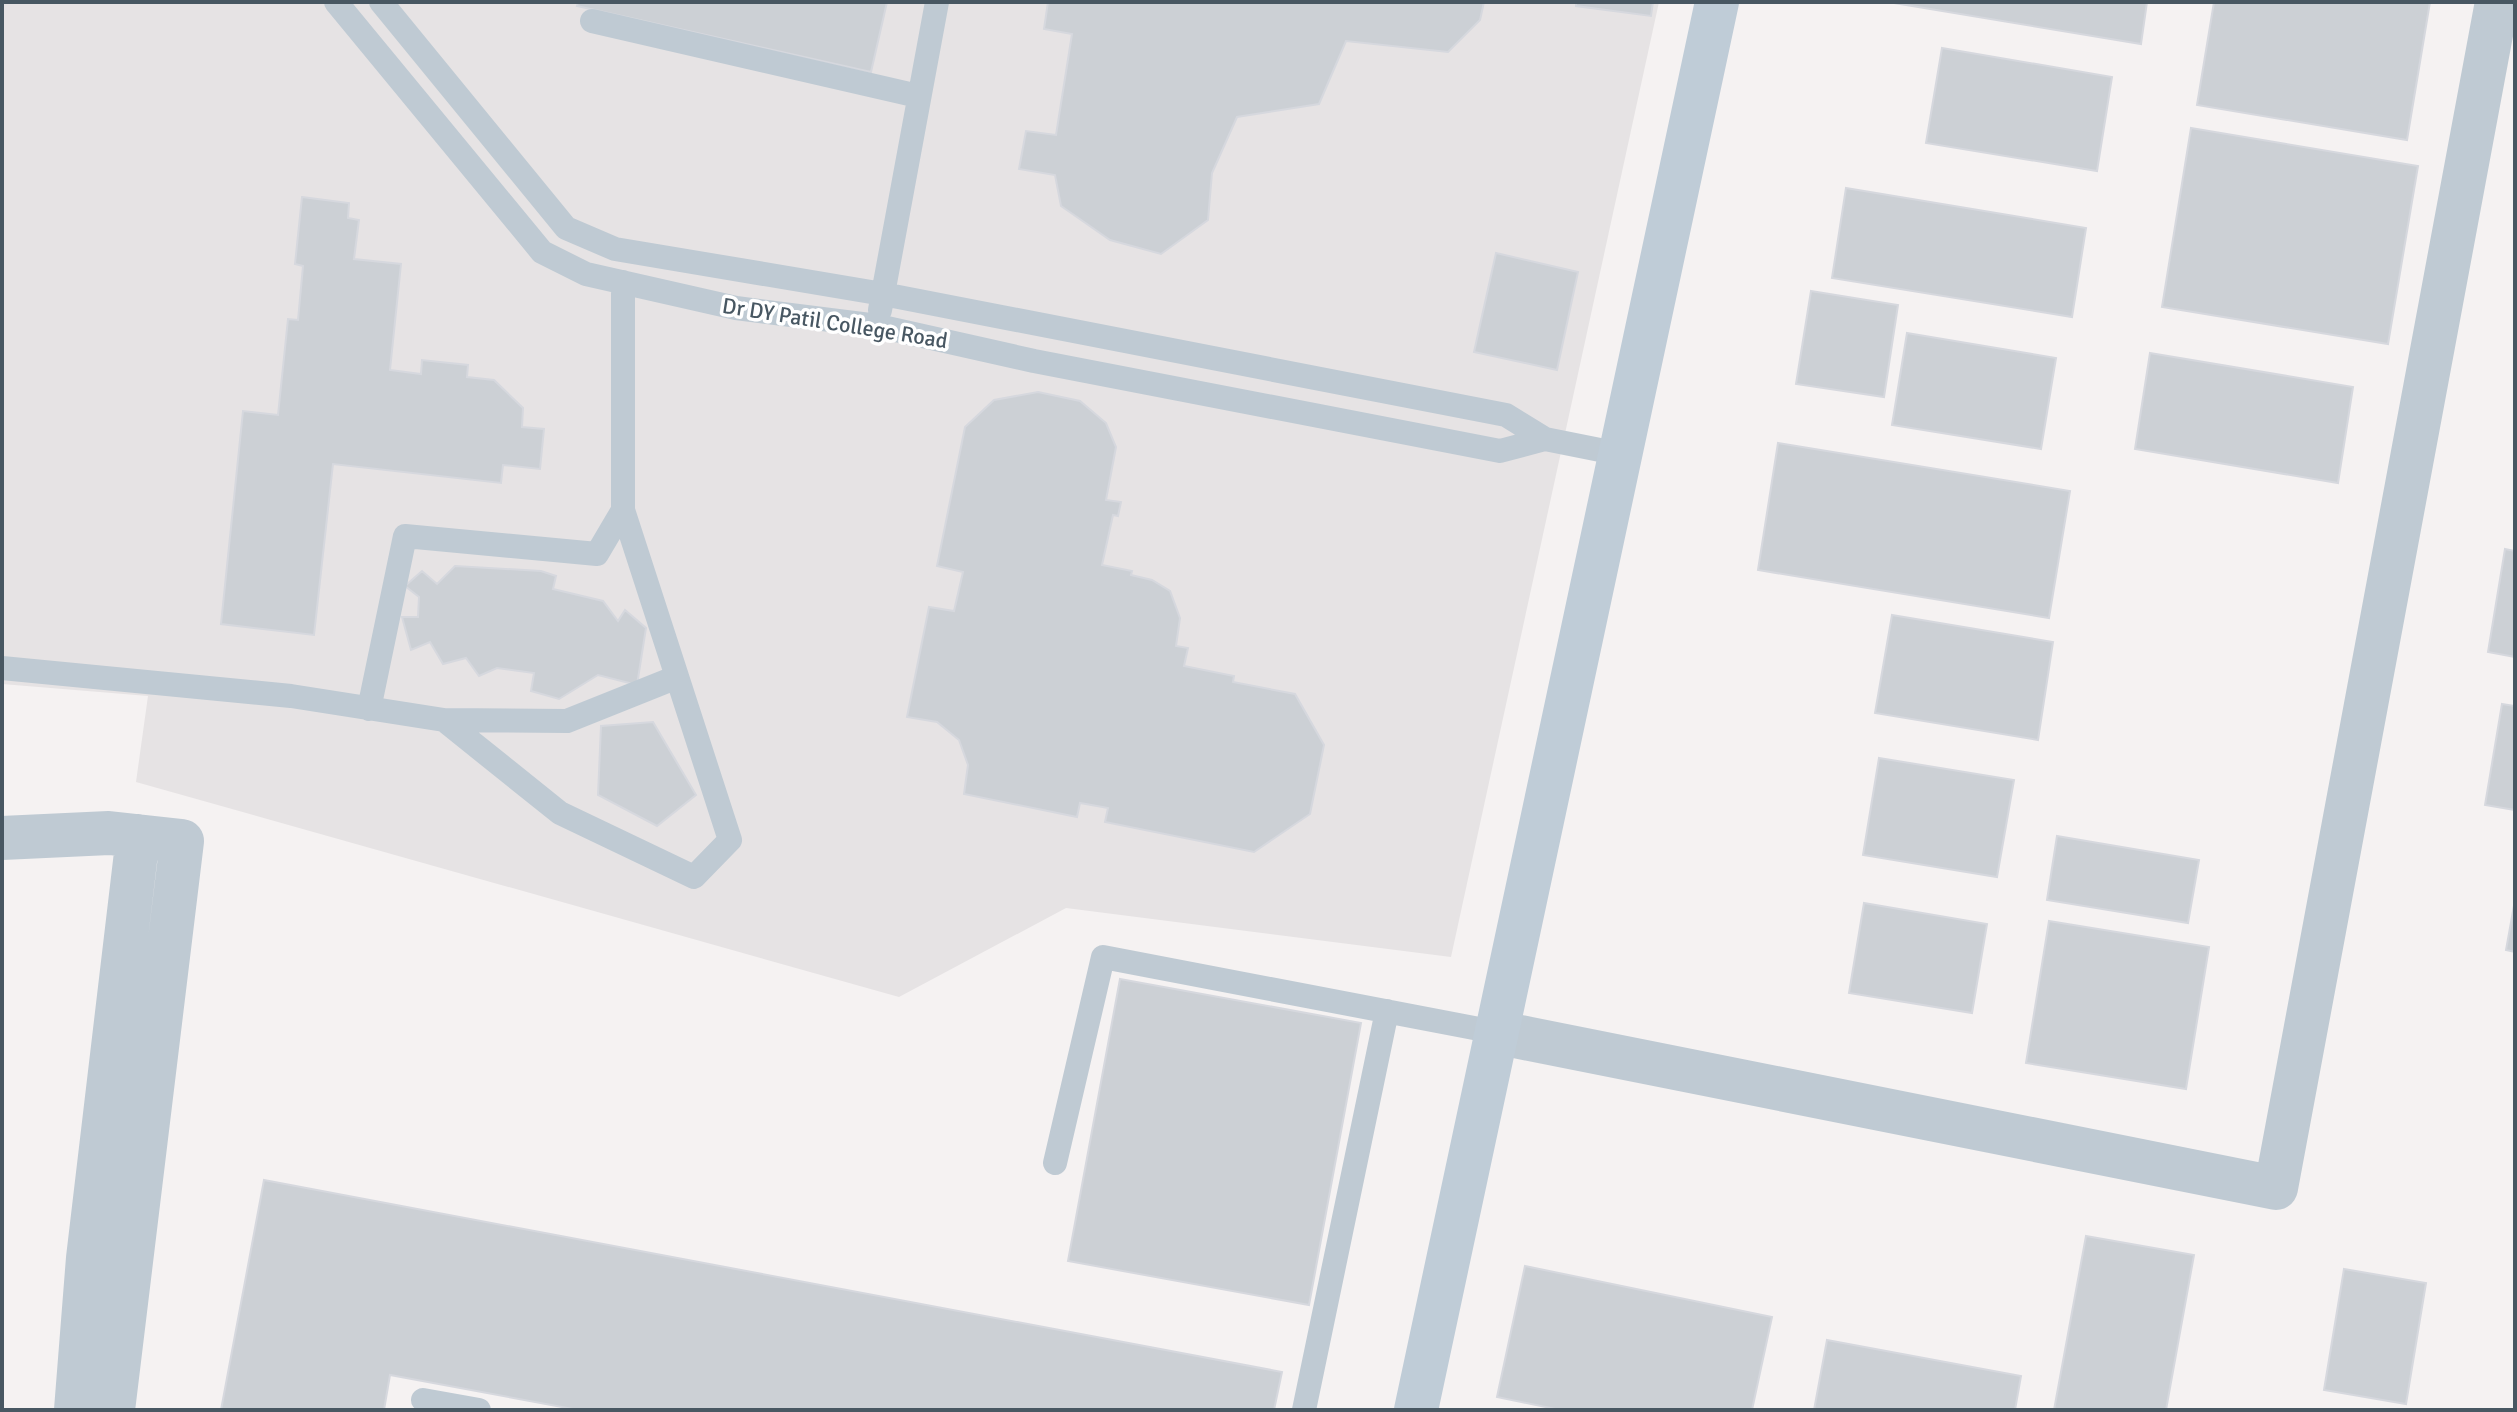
<svg xmlns="http://www.w3.org/2000/svg" width="2517" height="1412" viewBox="0 0 2517 1412" font-family="Signika,sans-serif">
<style>
.education{fill:#e6e3e4}
.building{fill:#ccd0d5;stroke:#d6d8de;stroke-width:2}
.lines{fill:none;stroke-linecap:round;stroke-linejoin:round}
.lane{stroke:#bfcad3;stroke-width:24}
.street{stroke:#bfcad3;stroke-width:44}
.secondary{stroke:#bfccd7;stroke-width:44}
.labels{text-anchor:middle;dominant-baseline:central;stroke-width:7;stroke-linejoin:round;paint-order:stroke}
.street-label{font-size:22px;fill:#485762;stroke:#fff}
</style>
<rect width="100%" height="100%" fill="#f5f2f2"/>
<path class="education" d="M2 2H1659L1451 957 1066 908 899 997 136 782 148 696 2 684Z"/>
<path class="building" d="M578 2H887L871 72 577 6Z
M1048 2H1484L1480 20 1448 52 1346 41 1319 104 1237 117 1212 173 1208 220 1161 254 1110 240 1061 206 1055 175 1019 169 1026 131 1056 135 1072 34 1044 29Z
M1576 2H1653L1651 16 1576 6Z
M1888 2H2147L2141 44Z
M2214 2H2430L2407 140 2197 105Z
M1942 48 2112 77 2097 171 1926 143Z
M2191 128 2418 166 2388 344 2162 307Z
M1846 188 2086 228 2072 317 1832 278Z
M302 197 349 203 348 218 359 220 354 259 401 264 390 370 421 374 422 360 468 365 467 377 494 380 523 408 522 427 544 429 540 469 503 465 501 483 333 464 314 635 221 624 243 411 278 415 288 319 298 320 303 266 295 264Z
M1496 253 1578 272 1557 370 1474 352Z
M1811 291 1898 305 1884 397 1796 384Z
M1907 333 2056 358 2041 449 1892 425Z
M2150 353 2353 387 2338 483 2135 449Z
M1038 392 1080 401 1106 423 1116 447 1106 500 1121 502 1118 516 1113 515 1102 565 1132 571 1131 575 1152 580 1170 591 1180 618 1176 646 1188 648 1184 666 1234 676 1233 682 1295 694 1324 745 1310 814 1254 852 1105 822 1108 808 1080 803 1077 817 964 794 968 765 959 740 937 722 907 717 929 607 954 611 963 572 937 566 965 427 994 400Z
M1778 443 2070 491 2049 618 1758 570Z
M2505 549 2515 551V657L2488 652Z
M455 566 541 571 556 576 553 589 603 601 618 621 625 610 646 628 637 685 598 675 559 699 531 691 534 673 497 668 479 676 466 658 443 664 430 642 411 650 402 617H418L419 597 405 586 422 571 437 584Z
M1892 615 2053 642 2038 740 1875 713Z
M2502 704 2515 706V810L2485 805Z
M653 722 696 795 657 826 598 795 601 726Z
M1879 758 2014 780 1997 877 1863 855Z
M2057 836 2199 860 2188 923 2047 900Z
M2515 900V952L2506 950Z
M1864 903 1987 924 1972 1013 1849 993Z
M2049 921 2209 947 2186 1089 2026 1063Z
M1120 979 1361 1023 1309 1305 1068 1261Z
M264 1180 1282 1372 1274 1410H578L390 1375 384 1410H221Z
M2086 1236 2194 1255 2166 1410H2054Z
M1525 1266 1772 1317 1752 1410H1560L1497 1397Z
M2344 1269 2426 1283 2406 1404 2324 1390Z
M1827 1340 2021 1376 2015 1410H1814Z"/>
<g class="lines">
<path class="lane" d="M336 2 542 252 586 274 736 308 878 326 1034 361 1500 451 1545 439 1506 415 883 294 615 249 566 228 381 2
M592 21 918 96
M880 310 937 2
M1545 439 1620 454
M2 668 291 696 444 720 560 813 694 877 730 840 623 510V282
M369 709 405 536 597 554 623 510
M444 720 567 721 677 677
M1055 1163 1103 957 1500 1033
M423 1400 479 1410
M1304 1410 1387 1011"/>
<path class="street" d="M2 838 109 833 182 841 113 1410
M1500 1033 2276 1188 2497 2
M76 1410 88 1258 138 836"/>
<path class="secondary" d="M1416 1410 1717 2"/>
</g>
<g class="labels">
<g class="street-label">
<text transform="translate(835 323) rotate(9)">Dr DY Patil College Road</text>
</g>
</g>
<rect width="2517" height="1412" fill="none" stroke="#485762" stroke-width="8"/>
</svg>
